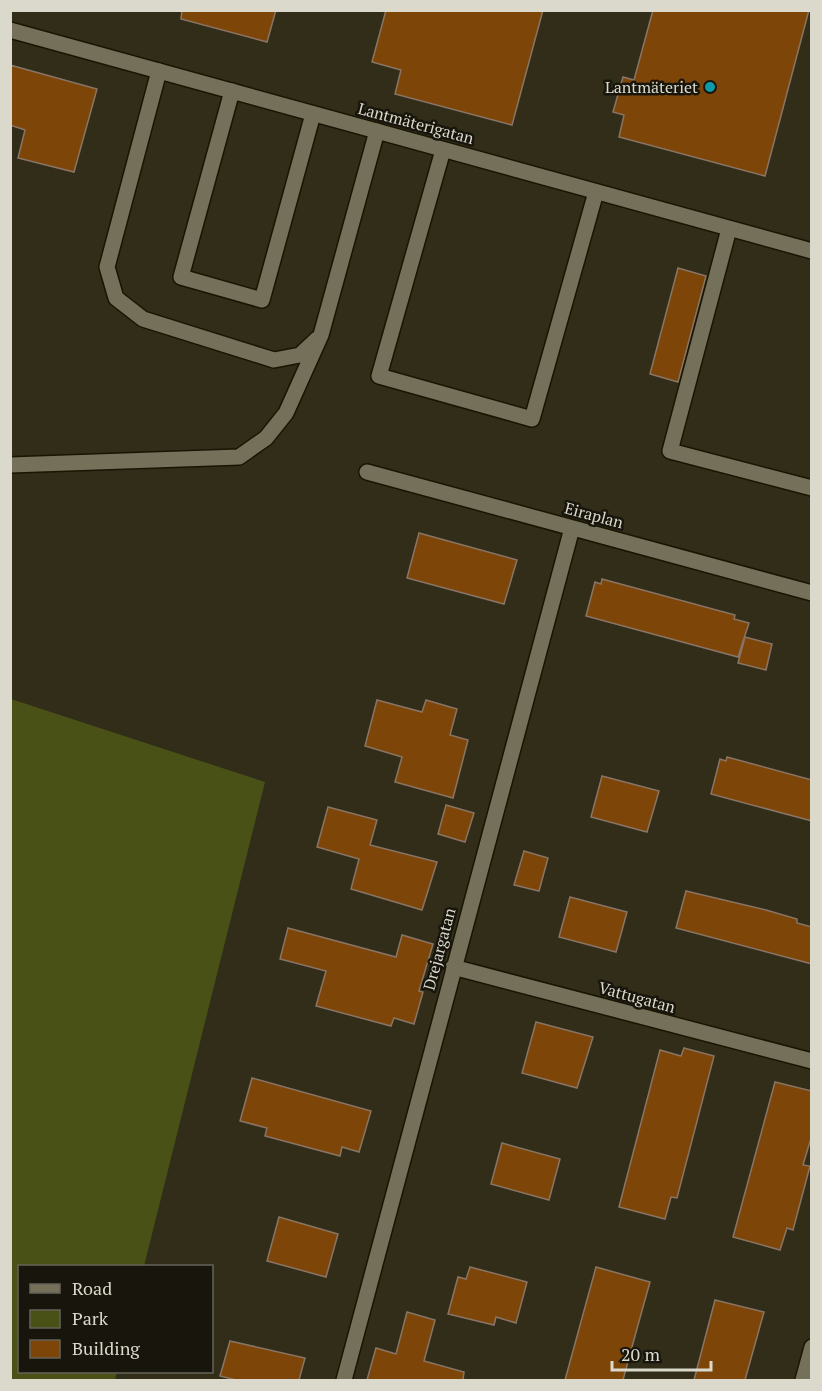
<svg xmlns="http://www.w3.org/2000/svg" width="822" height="1391" viewBox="0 0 822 1391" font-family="'PT Serif',serif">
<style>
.green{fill:#495116}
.building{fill:#7e4508;stroke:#897565;stroke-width:1.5}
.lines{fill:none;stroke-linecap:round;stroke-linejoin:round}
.lane-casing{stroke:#191503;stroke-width:18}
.street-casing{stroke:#191503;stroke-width:18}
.lane{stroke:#747059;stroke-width:15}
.street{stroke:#747059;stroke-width:15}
.culture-dot{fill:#0f9aa8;stroke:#17150c;stroke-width:2}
.labels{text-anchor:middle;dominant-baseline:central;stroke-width:5;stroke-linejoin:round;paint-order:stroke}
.poi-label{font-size:16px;fill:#dbd8cc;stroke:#17150c;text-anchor:end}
.street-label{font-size:16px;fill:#dbd8cc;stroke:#17150c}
</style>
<rect width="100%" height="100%" fill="#312d19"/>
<path class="green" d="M11 699 265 782 144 1266H20V1372H117L115 1380H11Z"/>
<path class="building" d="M182 10H276L267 42 181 19Z
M386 10H543L512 125 395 94 401 70 372 62Z
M653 10H809L765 176 619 137 624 115 613 112 623 77 634 80Z
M10 65 97 89 74 172 18 158 25 130 10 125Z
M678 268 706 276 678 382 650 374Z
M419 533 517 560 504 604 407 578Z
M602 579 735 615 734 619 749 623 738 657 586 616 595 582 601 584Z
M745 637 772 644 766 670 738 663Z
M377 700 422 712 426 700 457 709 450 735 468 740 453 798 395 782 402 757 365 746Z
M727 757 812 780V821L711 794 720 759 726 761Z
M602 776 659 791 647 832 591 817Z
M446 805 474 813 465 842 438 834Z
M328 807 377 820 370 845 437 862 422 910 351 889 359 859 317 847Z
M524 851 548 858 539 891 514 885Z
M686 891 766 910 797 919V923L812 927V964L676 928Z
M570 897 627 912 616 952 559 937Z
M288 928 396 957 402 935 433 944 419 991 423 992 414 1024 394 1018 391 1026 316 1006 326 971 280 959Z
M536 1022 593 1037 577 1088 522 1073Z
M684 1048 714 1056 677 1198 671 1197 665 1219 619 1207 660 1050 681 1056Z
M252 1078 371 1111 359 1152 342 1147 340 1156 265 1136 267 1128 240 1121Z
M775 1082 812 1091V1135L803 1165 810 1166 793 1230 787 1228 780 1250 733 1237Z
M502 1143 560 1159 549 1200 491 1184Z
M279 1217 338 1234 326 1277 267 1261Z
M470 1267 527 1282 516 1323 496 1317 494 1325 448 1314 458 1277 466 1279Z
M596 1267 650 1282 638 1325 623 1380H565Z
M715 1300 764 1312 745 1380H694Z
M407 1312 435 1320 424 1361 464 1372 463 1380H367L376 1348 396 1354Z
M230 1341 305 1358 299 1380H236L220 1376Z"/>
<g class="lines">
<defs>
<path id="lane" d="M159 71 107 267 116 298 143 319 274 360 300 355 317 339
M232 91 181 277 262 300 313 114
M443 150 379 376 532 419 596 192
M729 229 670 451 812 488
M10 465 239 457 266 438 286 413 321 335 377 131"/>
<path id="street" d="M10 30 812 251
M367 472 812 593
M453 967 812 1061
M344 1380 572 528
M803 1380 812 1347"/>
</defs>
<use href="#lane" class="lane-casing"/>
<use href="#street" class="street-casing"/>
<use href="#lane" class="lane"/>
<use href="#street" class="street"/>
</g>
<circle class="culture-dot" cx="710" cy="87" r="6"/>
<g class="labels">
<g class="poi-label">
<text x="698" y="87">Lantmäteriet</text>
</g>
<g class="street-label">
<text transform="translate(416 123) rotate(15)">Lantmäterigatan</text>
<text transform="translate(594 515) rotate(15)">Eiraplan</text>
<text transform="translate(439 949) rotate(-75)">Drejargatan</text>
<text transform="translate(637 997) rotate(15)">Vattugatan</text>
</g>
</g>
<rect width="822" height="1391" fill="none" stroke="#dbd8cc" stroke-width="24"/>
<rect x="18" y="1265" width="195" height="108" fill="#17150c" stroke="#656359" stroke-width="1.5"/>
<rect x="30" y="1284" width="30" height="9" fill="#747059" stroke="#656359" stroke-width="1.5"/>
<text x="72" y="1295" font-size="18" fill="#dbd8cc">Road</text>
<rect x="30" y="1310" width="30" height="18" fill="#495116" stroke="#656359" stroke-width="1.5"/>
<text x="72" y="1325" font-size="18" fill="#dbd8cc">Park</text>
<rect x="30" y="1340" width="30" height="18" fill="#7e4508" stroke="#656359" stroke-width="1.5"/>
<text x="72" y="1355" font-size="18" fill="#dbd8cc">Building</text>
<path d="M612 1361v9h99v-9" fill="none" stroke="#dbd8cc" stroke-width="3"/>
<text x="621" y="1361" font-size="18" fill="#dbd8cc" stroke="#17150c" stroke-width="4.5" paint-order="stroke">20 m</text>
</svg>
